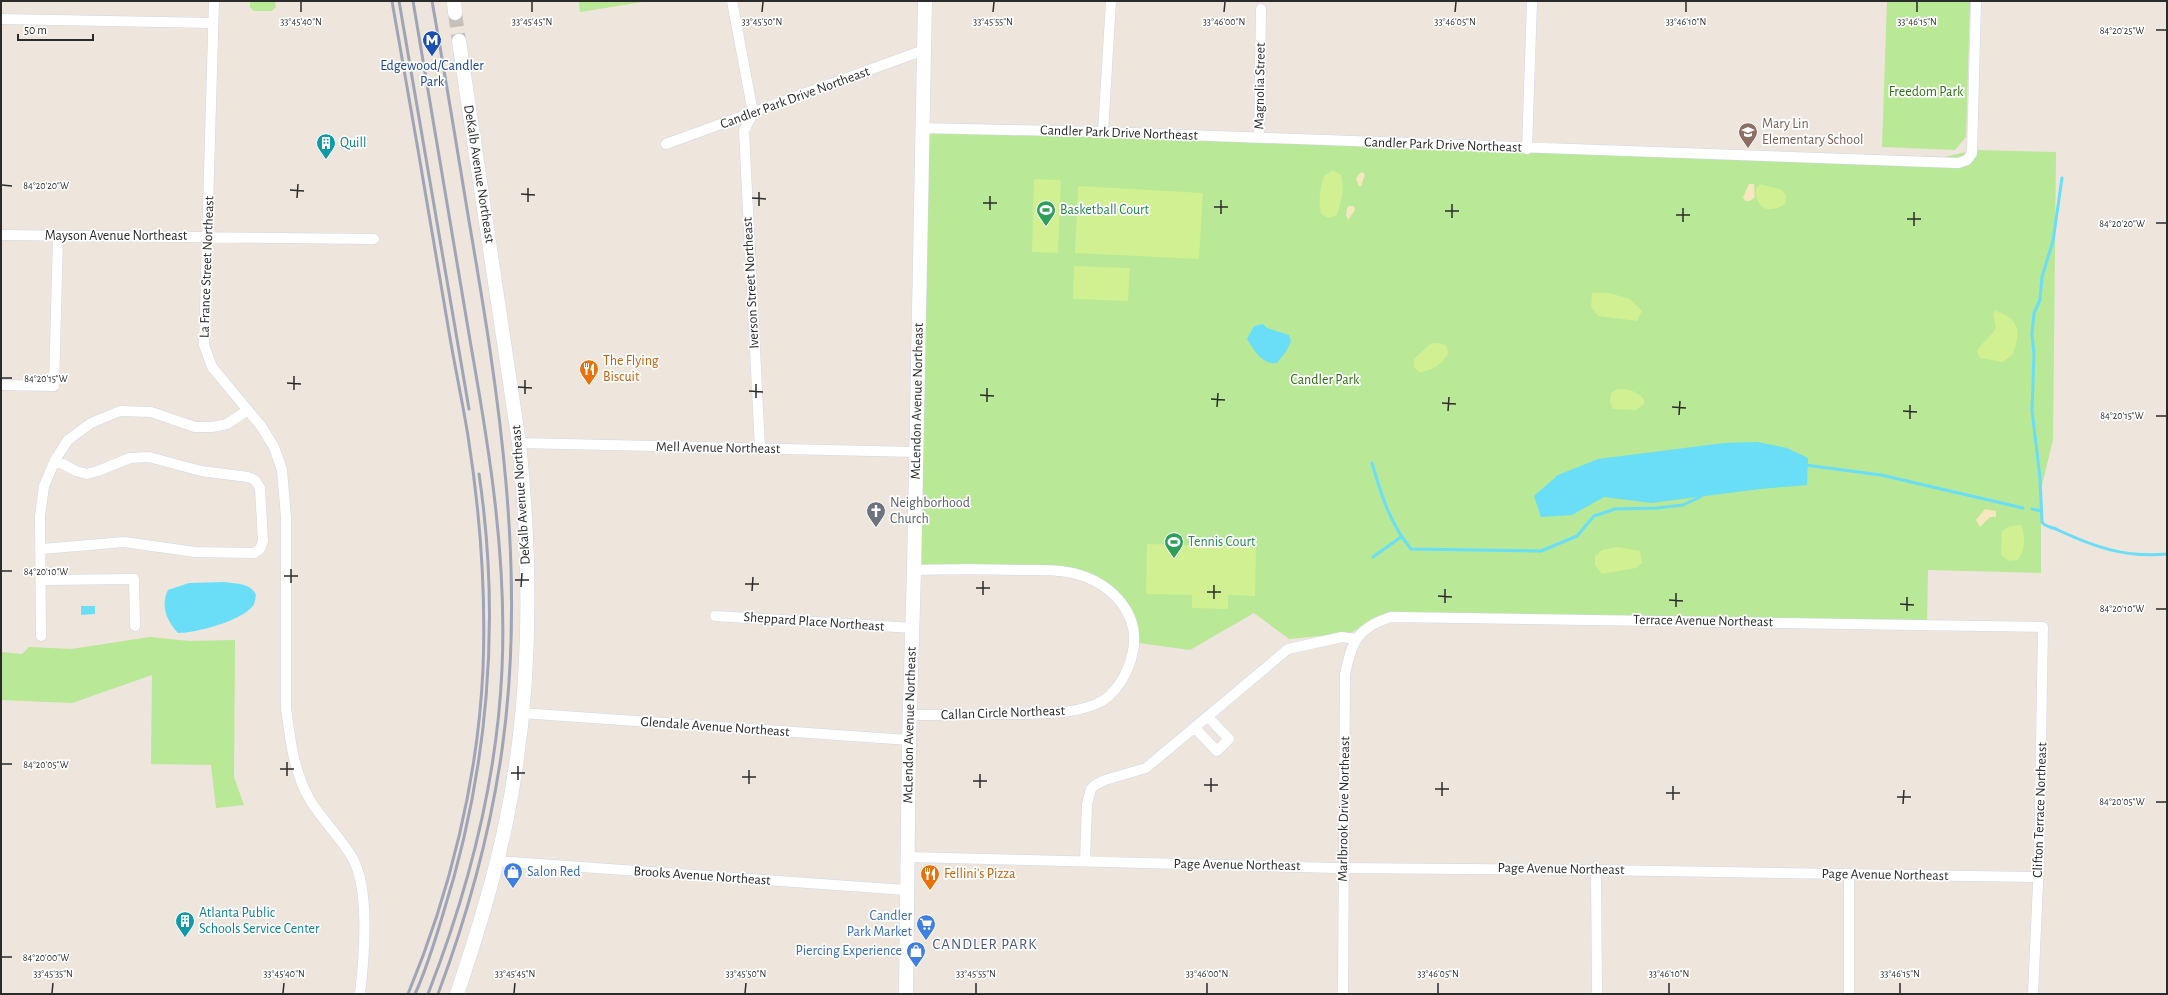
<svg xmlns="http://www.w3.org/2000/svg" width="2168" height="995" viewBox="0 0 2168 995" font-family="'Alegreya Sans',sans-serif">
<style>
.green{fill:#b9e896}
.sand{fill:#f5e7be}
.pitch{fill:#d0f091}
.water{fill:#69def6}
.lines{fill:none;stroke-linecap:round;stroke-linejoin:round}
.stream{stroke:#69def6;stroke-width:3}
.secondary-tunnel{stroke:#c7c0b9;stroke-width:14;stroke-dasharray:14 7;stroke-linecap:butt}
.street-casing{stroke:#d1d7e5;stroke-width:11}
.secondary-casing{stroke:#d1d7e5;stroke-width:15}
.street{stroke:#fff;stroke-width:10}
.secondary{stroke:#fff;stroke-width:14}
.rail{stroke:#9fa4b7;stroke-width:3}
.ticks{fill:none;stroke:#2b2b2b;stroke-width:1.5}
.labels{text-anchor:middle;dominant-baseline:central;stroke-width:3.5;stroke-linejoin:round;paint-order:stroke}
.transit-label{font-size:14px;fill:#164399;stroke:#fff}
.street-label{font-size:14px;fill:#2b2b2b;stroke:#fff}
.park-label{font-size:14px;fill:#306e16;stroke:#fff}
.education-label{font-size:14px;fill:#785e54;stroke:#fff;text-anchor:start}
.culture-label{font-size:14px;fill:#0d838f;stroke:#fff;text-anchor:start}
.leisure-label{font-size:14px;fill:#27864d;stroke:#fff;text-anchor:start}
.food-label{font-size:14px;fill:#c56008;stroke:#fff;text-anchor:start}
.worship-label{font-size:14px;fill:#5b616d;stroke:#fff;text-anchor:start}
.shop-label{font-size:14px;fill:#366cbe;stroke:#fff;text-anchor:end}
.neighbourhood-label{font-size:15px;letter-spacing:1px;fill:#48577f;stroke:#fff}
.ticks-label{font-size:10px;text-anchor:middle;fill:#2b2b2b;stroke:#fff;stroke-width:3.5;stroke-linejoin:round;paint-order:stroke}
</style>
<rect width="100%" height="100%" fill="#eee5dc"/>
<path class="green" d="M250 1H275L276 7 272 11H254L250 7Z
M579 1H649L580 12Z
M1887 1H1970L1966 137 1955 150 1882 147Z
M925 126 1944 157 1975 150 2056 152 2053 440 2041 489V573L1928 570 1927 623 1390 614 1350 633 1289 639 1254 613 1190 650 1139 643 1128 605 1107 582 1073 570 918 568Z
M150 637 189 641 235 640 234 777 244 805 216 808 211 765 151 764 152 675 72 703 1 700V652L22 654 29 647 71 649Z"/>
<path class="sand" d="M1363 172 1365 175 1361 186H1359L1356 179 1360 173Z
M1749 184H1754L1755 197 1750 201H1745L1743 197Z
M1349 206H1354L1355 210 1348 220 1346 215 1347 208Z
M1985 509 1996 511V517H1990L1980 527 1976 520Z"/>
<path class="pitch" d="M1333 170 1341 175C1345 188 1341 202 1337 215L1329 218 1321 214C1318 200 1320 189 1324 176Z
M1034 179 1061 180 1058 253 1032 252Z
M1760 184 1782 190 1786 195 1785 204C1768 215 1755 208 1756 189Z
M1078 186 1203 193 1199 259 1075 253Z
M1074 266 1130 268 1128 301 1073 299Z
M1592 293H1609L1630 299 1642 311 1637 321 1598 316 1591 307Z
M1995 310 2012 319 2017 328V340L2013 354 2003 362 1980 358 1977 351C1982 342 1991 337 1996 328L1993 314Z
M1438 343 1446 345 1448 354C1440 365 1433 371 1419 372L1414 367V359L1430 344Z
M1617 389C1628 389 1636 390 1644 399V404L1636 410 1613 409 1610 402 1611 393Z
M2021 525C2026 537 2025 550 2018 560L2009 561 2001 555 2002 531 2010 526Z
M1147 544 1256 547 1255 596 1228 595V609L1192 608V595L1146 594Z
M1617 547 1640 551 1642 563 1636 568 1602 574 1595 565V556L1602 550Z"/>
<path class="water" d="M1263 324 1267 328 1289 335 1291 341 1287 350 1277 363C1262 365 1254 350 1247 339L1254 326Z
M1757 442 1787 448 1808 458 1807 485 1760 489 1651 503 1604 497 1572 515 1541 517 1534 496 1558 475 1598 459 1724 443Z
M225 582C237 584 251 583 256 595 255 599 255 604 252 607 240 621 196 633 178 633 167 621 160 606 168 590L189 583Z
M81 606H95V614L81 615Z"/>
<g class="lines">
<path class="stream" d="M2062 178 2053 241 2042 277 2040 300 2034 313 2032 334 2034 354 2032 410 2040 478 2042 522C2046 528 2051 526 2058 530 2094 547 2126 558 2167 554
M1372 463C1381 494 1390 524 1411 549L1541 551 1577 536 1594 516 1615 509 1657 508 1683 505 1700 497
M1805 465 1881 475 2023 508
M2032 509 2041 511
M1373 557 1401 537"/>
<path class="secondary-tunnel" d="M455 13 459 41"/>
<defs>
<path id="street" d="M214 1 204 345 212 367 261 426 274 447 282 470 286 517V707C290 739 294 773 310 800 322 820 343 840 353 859 370 890 364 960 360 994
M732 1 753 113 744 131 760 449
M1 19 213 23
M921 128 1103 132 1958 163 1967 160 1972 153 1976 1
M1103 132 1111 1
M1259 138 1261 9
M666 144 924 50
M1527 149 1532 1
M1 235 374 239
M1 385 54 386 58 237
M519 443 916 452
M42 549 124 542 195 552 254 553 260 549 263 541 260 488 255 480 248 477 201 471 149 457 130 458 98 471 87 474 76 471 55 460
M42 580 134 579 135 626
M715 616 913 628
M41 636 40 516 44 486 55 460 68 440 91 423 120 411 151 412 195 427H212L227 424 248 410
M521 713 909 740
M910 715C944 715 978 714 1013 714 1040 713 1070 715 1096 704 1116 696 1129 672 1133 651 1140 615 1114 586 1080 575 1061 569 1040 570 1020 570 985 569 950 569 914 570
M1195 728 1217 751 1229 739 1208 717
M907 857 1336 868 1596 870 2037 877
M497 861 906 890
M1085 861 1087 804 1091 789 1095 785 1105 780 1146 768 1288 649 1342 637 1355 639
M1596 870 1597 994
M1343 994 1345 674C1352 641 1357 628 1391 617L2043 627 2039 861 2033 994
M1849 994V874"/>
<g id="secondary">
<path d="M454 1 455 13"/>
<path d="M457 994C476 938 494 881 506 822 532 698 532 569 519 443L459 41"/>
<path id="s1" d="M906 994 909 740 914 570 925 1"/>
</g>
</defs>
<use href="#street" class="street-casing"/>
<use href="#secondary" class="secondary-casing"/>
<use href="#street" class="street"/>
<use href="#secondary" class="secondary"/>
<path class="rail" d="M392 1C411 109 430 218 448 326 454 363 462 399 468 436 480 512 486 592 483 669 478 779 450 893 408 994
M399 1 469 409
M413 1C433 116 452 231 471 346 490 453 507 560 502 669 497 782 469 889 428 994
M432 1C445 74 457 148 469 221 499 395 527 573 502 750 490 834 468 914 438 994
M415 994C427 968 435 941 443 914 488 772 501 622 479 474"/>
</g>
<path class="ticks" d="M301 12V2M532 12V2M762 12 763 2M993 12 994 2M1224 12 1225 2M1455 12 1456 2M1686 12V2M1917 12V2M2156 30H2166M2 185 12 186M290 190 304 191M521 194 535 195M297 198 298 184M752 198 766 199M528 202V188M983 203H997M759 206V192M1214 207H1228M990 210V196M1445 211H1459M1221 214V200M1676 215H1690M1452 218V204M1907 219H1921M1683 222V208M2156 223H2166M1914 226V212M2 378H12M287 383 301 384M518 387 532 388M294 390V376M749 391 763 392M525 394V380M980 395 994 396M756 398V384M1211 399 1225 400M987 402V388M1442 403 1456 404M1217 407 1218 393M1672 407 1686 408M1448 411 1449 397M1903 411 1917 412M1679 415 1680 401M2156 416H2166M1910 419V405M2 571H12M284 576H298M515 580H529M291 583V569M745 584H759M521 587 522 573M976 588H990M752 591 753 577M1207 592H1221M983 595V581M1438 596 1452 597M1214 599V585M1669 600 1683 601M1445 603V589M1900 604 1914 605M1676 607V593M2156 609H2166M1907 611V597M2 764H12M280 769H294M511 773H525M287 776V762M742 777H756M518 780V766M973 781H987M749 784V770M1204 785H1218M980 788V774M1435 789H1449M1211 792V778M1666 793H1680M1442 796V782M1897 797H1911M1673 800V786M2156 802H2166M1903 804 1904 790M2 957H12M52 993 53 983M283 993 284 983M514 993 515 983M745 993 746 983M976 993V983M1207 993V983M1438 993V983M1669 993V983M1900 993V983"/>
<defs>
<symbol id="metro-pin" viewBox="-11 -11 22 30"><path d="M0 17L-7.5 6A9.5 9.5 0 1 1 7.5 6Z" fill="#1a4fb4" stroke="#fff"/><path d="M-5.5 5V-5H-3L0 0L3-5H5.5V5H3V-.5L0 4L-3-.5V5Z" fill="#fff"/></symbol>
<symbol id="school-pin" viewBox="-11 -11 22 30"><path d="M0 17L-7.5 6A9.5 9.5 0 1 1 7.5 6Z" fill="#8d6e63" stroke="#fff"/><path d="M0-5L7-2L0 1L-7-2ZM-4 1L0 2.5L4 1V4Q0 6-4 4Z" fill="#fff"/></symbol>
<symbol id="building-pin" viewBox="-11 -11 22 30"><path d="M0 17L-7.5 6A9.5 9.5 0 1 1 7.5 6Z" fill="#0f9aa8" stroke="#fff"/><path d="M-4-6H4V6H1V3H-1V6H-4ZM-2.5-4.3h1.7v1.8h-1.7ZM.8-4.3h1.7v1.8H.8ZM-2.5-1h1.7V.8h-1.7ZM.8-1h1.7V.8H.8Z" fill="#fff"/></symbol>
<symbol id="stadium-pin" viewBox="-11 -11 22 30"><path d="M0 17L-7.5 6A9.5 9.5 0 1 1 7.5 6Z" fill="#2e9e5b" stroke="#fff"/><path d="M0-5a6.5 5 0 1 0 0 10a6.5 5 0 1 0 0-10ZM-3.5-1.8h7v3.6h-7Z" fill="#fff"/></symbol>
<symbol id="restaurant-pin" viewBox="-11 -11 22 30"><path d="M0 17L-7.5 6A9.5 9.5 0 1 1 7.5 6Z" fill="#e8710a" stroke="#fff"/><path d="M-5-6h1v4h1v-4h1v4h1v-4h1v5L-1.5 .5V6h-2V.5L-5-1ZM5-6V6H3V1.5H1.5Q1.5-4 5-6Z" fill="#fff"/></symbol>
<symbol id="church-pin" viewBox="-11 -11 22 30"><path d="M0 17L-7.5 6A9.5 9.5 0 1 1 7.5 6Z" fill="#6b7280" stroke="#fff"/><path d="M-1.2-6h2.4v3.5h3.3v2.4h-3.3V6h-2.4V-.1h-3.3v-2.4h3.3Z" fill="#fff"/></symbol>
<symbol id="shop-pin" viewBox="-11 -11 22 30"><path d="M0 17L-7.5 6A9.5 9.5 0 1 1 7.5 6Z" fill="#3f7fe0" stroke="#fff"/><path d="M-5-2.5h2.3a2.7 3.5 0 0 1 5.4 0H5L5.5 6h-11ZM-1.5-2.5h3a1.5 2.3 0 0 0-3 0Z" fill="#fff"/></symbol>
<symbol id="supermarket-pin" viewBox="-11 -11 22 30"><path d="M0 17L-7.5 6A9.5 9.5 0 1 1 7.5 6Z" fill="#3f7fe0" stroke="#fff"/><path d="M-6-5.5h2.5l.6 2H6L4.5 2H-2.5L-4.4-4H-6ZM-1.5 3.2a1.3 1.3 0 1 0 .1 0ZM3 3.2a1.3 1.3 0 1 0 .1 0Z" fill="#fff"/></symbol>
</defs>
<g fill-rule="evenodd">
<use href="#metro-pin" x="421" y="29" width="22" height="30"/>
<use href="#school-pin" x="1737" y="121" width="22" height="30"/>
<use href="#building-pin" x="315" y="132" width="22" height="30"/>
<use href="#stadium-pin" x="1035" y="199" width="22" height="30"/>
<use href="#restaurant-pin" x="578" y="358" width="22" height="30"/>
<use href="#church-pin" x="865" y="500" width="22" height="30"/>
<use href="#stadium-pin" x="1163" y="531" width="22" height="30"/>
<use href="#shop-pin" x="502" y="861" width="22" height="30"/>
<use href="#restaurant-pin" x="919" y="863" width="22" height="30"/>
<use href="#building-pin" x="174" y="910" width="22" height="30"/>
<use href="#supermarket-pin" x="915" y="913" width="22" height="30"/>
<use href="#shop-pin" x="905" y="940" width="22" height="30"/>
</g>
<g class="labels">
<g class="transit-label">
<text x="432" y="66">Edgewood/Candler<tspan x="432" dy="16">Park</tspan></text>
</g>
<g class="street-label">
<text transform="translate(1260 86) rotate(-89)">Magnolia Street</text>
<text transform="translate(795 98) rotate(-20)">Candler Park Drive Northeast</text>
<text transform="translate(1119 133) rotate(2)">Candler Park Drive Northeast</text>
<text transform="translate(1443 145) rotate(2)">Candler Park Drive Northeast</text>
<text transform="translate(479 174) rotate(81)">DeKalb Avenue Northeast</text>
<text x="116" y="236">Mayson Avenue Northeast</text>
<text transform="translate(207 267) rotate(-88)">La France Street Northeast</text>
<text transform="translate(751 283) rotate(-93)">Iverson Street Northeast</text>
<text stroke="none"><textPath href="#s1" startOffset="593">McLendon Avenue Northeast</textPath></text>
<text transform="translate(718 448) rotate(1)">Mell Avenue Northeast</text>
<text transform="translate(521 495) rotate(-94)">DeKalb Avenue Northeast</text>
<text transform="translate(1703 621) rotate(1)">Terrace Avenue Northeast</text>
<text transform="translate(814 622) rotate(4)">Sheppard Place Northeast</text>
<text transform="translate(1003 713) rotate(-2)">Callan Circle Northeast</text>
<text stroke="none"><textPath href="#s1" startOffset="269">McLendon Avenue Northeast</textPath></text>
<text transform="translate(715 727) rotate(4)">Glendale Avenue Northeast</text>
<text transform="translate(1344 809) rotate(-89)">Marlbrook Drive Northeast</text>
<text transform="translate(2040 810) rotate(-88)">Clifton Terrace Northeast</text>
<text transform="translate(1237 865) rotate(1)">Page Avenue Northeast</text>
<text transform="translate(1561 869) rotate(1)">Page Avenue Northeast</text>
<text transform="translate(1885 875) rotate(1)">Page Avenue Northeast</text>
<text transform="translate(702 876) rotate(4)">Brooks Avenue Northeast</text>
</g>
<g class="park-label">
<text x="1926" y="92">Freedom Park</text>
<text x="1325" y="380">Candler Park</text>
</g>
<g class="education-label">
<text x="1762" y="124">Mary Lin<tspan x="1762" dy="16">Elementary School</tspan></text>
</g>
<g class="culture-label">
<text x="340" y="143">Quill</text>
<text x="199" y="913">Atlanta Public<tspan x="199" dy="16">Schools Service Center</tspan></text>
</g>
<g class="leisure-label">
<text x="1060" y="210">Basketball Court</text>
<text x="1188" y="542">Tennis Court</text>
</g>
<g class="food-label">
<text x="603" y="361">The Flying<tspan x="603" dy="16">Biscuit</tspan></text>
<text x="944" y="874">Fellini's Pizza</text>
</g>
<g class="worship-label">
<text x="890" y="503">Neighborhood<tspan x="890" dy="16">Church</tspan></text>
</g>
<g class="shop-label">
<text x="527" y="872" text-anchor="start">Salon Red</text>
<text x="912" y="916">Candler<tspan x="912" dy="16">Park Market</tspan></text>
<text x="902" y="951">Piercing Experience</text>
</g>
<g class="neighbourhood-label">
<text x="985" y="944">CANDLER PARK</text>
</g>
</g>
<g class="ticks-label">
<text x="301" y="25">33°45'40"N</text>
<text x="532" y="25">33°45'45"N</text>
<text x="762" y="25">33°45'50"N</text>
<text x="993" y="25">33°45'55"N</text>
<text x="1224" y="25">33°46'00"N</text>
<text x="1455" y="25">33°46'05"N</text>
<text x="1686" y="25">33°46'10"N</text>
<text x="1917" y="25">33°46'15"N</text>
<text x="2122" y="34">84°20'25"W</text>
<text x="46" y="189">84°20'20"W</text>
<text x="2122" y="227">84°20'20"W</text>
<text x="46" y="382">84°20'15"W</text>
<text x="2122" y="419">84°20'15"W</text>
<text x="46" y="575">84°20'10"W</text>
<text x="2122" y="612">84°20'10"W</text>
<text x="46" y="768">84°20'05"W</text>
<text x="2122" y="805">84°20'05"W</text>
<text x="46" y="961">84°20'00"W</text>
<text x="53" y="977">33°45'35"N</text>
<text x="284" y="977">33°45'40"N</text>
<text x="515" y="977">33°45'45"N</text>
<text x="746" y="977">33°45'50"N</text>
<text x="976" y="977">33°45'55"N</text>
<text x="1207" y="977">33°46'00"N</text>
<text x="1438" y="977">33°46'05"N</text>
<text x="1669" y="977">33°46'10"N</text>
<text x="1900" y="977">33°46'15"N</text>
</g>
<rect width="2168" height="995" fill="none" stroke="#2b2b2b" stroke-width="4"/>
<path d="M18 34v6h75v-6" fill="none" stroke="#2b2b2b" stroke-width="2"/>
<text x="24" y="34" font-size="12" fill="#2b2b2b" stroke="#ffffff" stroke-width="3" paint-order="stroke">50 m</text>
</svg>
